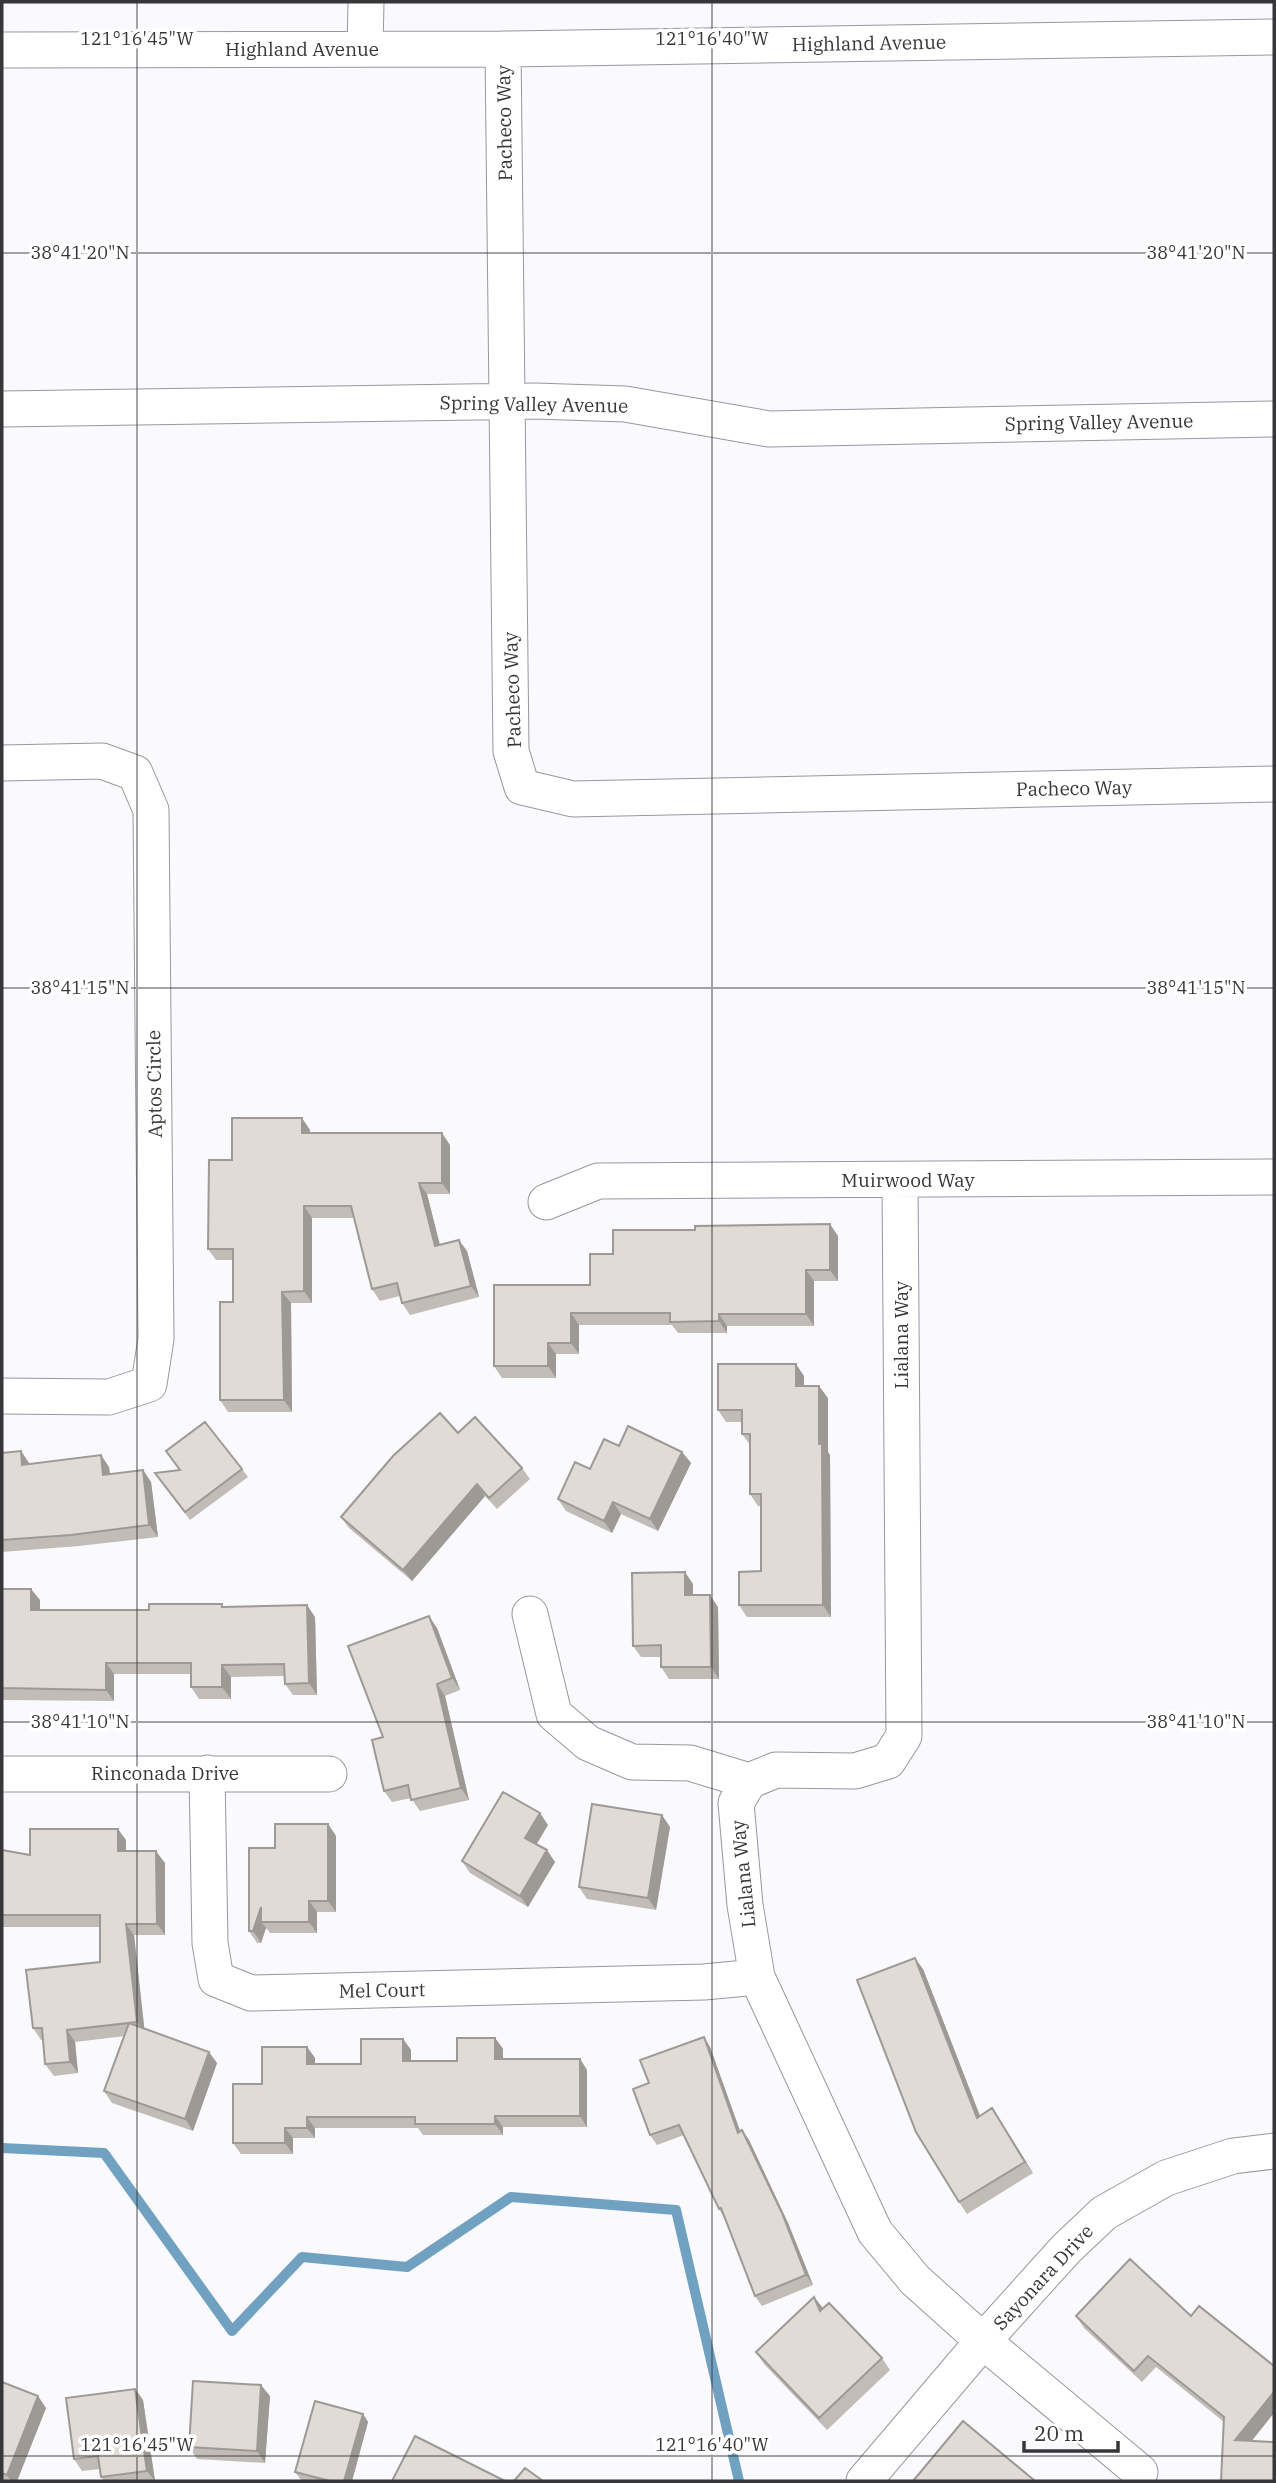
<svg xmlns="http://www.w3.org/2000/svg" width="1276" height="2483" viewBox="0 0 1276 2483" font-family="'IBM Plex Serif',serif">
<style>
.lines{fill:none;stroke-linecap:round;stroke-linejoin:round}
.stream{stroke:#70a1c1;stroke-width:10}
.minor-casing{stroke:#98979f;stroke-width:37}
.minor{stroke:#fff;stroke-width:35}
.wall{fill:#c1bcb6}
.shaded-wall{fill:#9d9994}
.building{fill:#e0dbd4;stroke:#9d9994;stroke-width:2}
.ticks{fill:none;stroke:#37373a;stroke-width:2;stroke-opacity:0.45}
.labels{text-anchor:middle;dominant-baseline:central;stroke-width:7;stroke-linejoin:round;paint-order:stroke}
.street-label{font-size:19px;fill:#37373a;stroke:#fff}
.ticks-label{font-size:18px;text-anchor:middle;fill:#37373a;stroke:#fff;stroke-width:7;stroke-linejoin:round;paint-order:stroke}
</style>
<rect width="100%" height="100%" fill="#f9f9fe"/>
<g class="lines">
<path class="stream" d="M2 2148 104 2153 232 2331 302 2257 407 2267 511 2197 676 2210 739 2481"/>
<defs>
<path id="minor" d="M365 49 366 2
M503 49 511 751 522 787 573 799 1274 784
M2 50 503 49 1274 37
M2 409 535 401 625 404 769 429 1274 419
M2 763 102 761 135 773 151 810 156 1339 149 1384 109 1397 2 1396
M900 1180 904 1736 888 1761 855 1771 776 1770 749 1781 736 1803 745 1905 757 1977 875 2232 915 2280 983 2341 1140 2472
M546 1202 598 1181 1274 1177
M530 1614 554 1714 588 1743 632 1762 690 1763 749 1781
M207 1773 210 1943 216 1979 251 1993 704 1982 757 1977
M2 1774H329
M864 2481 983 2341 1066 2249 1104 2213 1166 2178 1233 2156 1274 2151"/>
</defs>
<use href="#minor" class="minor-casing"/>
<use href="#minor" class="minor"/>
</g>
<path class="wall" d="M310 1130V1133L450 1145V1194H427L440 1245 467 1251 479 1297 410 1315 402 1303 400 1296 380 1301 372 1289 354 1218H312V1303H291L292 1412H228L220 1400 233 1302V1260H216L208 1249 232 1160Z
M838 1236V1281H814V1326H727V1333H678L672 1325H579V1354H556V1378H502L494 1366 590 1285 613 1254Z
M804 1376V1386L828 1398V1452L830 1455 831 1617H747L739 1605 761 1571V1506H758L750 1494V1445L742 1434V1422H726L718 1410Z
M458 1433 522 1468 530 1479 497 1509 485 1496 412 1581 349 1528 341 1517Z
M619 1446 682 1452 691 1463 658 1531 621 1514 612 1533 566 1511 558 1499 590 1469Z
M21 1451 29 1464 109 1467 110 1474 143 1470 151 1482 158 1537 79 1546 2 1552V1453Z
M242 1469 248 1477 190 1520 155 1473Z
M693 1584V1595L718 1607 719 1679H669L661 1667V1657H641L633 1646Z
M2 1589 40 1600V1610H149L222 1604 224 1607 315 1617 317 1695H293L285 1684 284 1676 231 1677V1699H199L191 1687V1674H114V1701L2 1700Z
M437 1628 460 1690 445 1696 469 1800 420 1811 411 1798 392 1802 384 1791 383 1737Z
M328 1824 336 1836V1912H317V1933H270L266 1928 261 1943H257L249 1931 275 1848Z
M548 1825 537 1844 555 1862 528 1907 470 1873 462 1861Z
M670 1827 656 1910 587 1899 579 1887Z
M126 1840V1851L165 1863V1935H134L144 2028 217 2063 193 2131 112 2103 104 2091 125 2036 75 2042 78 2073 54 2076 45 2064 43 2040H41L33 2028 100 1962V1927H2V1850L30 1855Z
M923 1969 980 2116 992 2108 1033 2173 967 2214 959 2202Z
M704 2037 710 2047 740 2131 742 2130 749 2140 788 2223 813 2285 762 2306 755 2296 724 2217 719 2209 684 2135 657 2145 650 2135 649 2083Z
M495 2038 503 2049V2059H580L587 2070V2127H503V2135H423L418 2128H315V2138H293V2154H241L233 2143 262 2084 307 2047 315 2058V2064H361L403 2039 411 2050V2061H457Z
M1130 2259 1252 2441 1274 2481 1224 2422 1156 2367 1142 2382 1084 2328 1076 2316Z
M823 2309 882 2358 890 2370 827 2430 764 2364 756 2352Z
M2 2382 46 2408 17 2481H2Z
M135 2389 143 2400 155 2481H104L101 2477 100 2469 82 2471 74 2459Z
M270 2396 265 2463 197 2459 189 2447Z
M363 2414 368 2422 352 2481H306L301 2480 295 2472Z"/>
<path class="shaded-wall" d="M302 1118 310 1130V1144L302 1133Z
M442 1133 450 1145V1194L442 1183Z
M419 1183 427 1194 443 1258 435 1246Z
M304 1206 312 1218V1303L304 1291Z
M830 1224 838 1236V1281L830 1270Z
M459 1240 467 1251 479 1297 471 1286Z
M806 1270 814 1281V1326L806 1314Z
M282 1292 291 1303 292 1412 284 1400Z
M571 1313 579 1325V1354L571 1343Z
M719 1314 727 1326V1333L719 1321Z
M548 1343 556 1354V1378L548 1366Z
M796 1364 804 1376V1398L796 1386Z
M819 1386 828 1398V1452L830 1455 831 1617 823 1605 819 1444Z
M21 1451 29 1463 30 1477 22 1465Z
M682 1452 691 1463 658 1531 650 1519Z
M101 1455 109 1467 112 1487 103 1475Z
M143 1470 151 1482 158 1537 149 1525Z
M477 1484 485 1496 412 1581 403 1570Z
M613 1502 621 1514 612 1533 604 1521Z
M685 1572 693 1584V1607L685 1595Z
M31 1589 40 1600V1621L31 1610Z
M710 1595 718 1607 719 1679 711 1667Z
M307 1605 315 1617 317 1695 309 1683Z
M429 1616 437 1628 460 1690 452 1678Z
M106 1663 114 1674V1701L106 1690Z
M222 1665 231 1677V1699L222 1687Z
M437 1684 445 1696 469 1800 461 1788Z
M540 1813 548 1825 533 1849 525 1838Z
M662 1815 670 1827 656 1910 648 1898Z
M328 1824 336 1836V1912L328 1901Z
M118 1829 126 1840V1863L118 1851Z
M547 1850 555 1862 528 1907 520 1896Z
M156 1851 165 1863V1935L157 1924Z
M309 1901 317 1912V1933L309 1922Z
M261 1907V1922L266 1928 261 1943 253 1931Z
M126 1924 134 1935 145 2034 137 2022Z
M915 1958 923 1969 985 2129 977 2118Z
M67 2030 75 2042 78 2073 70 2062Z
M704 2037 710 2047 744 2142 738 2133Z
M495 2038 503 2049V2070L495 2059Z
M403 2039 411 2050V2072L403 2061Z
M307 2047 315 2058V2075L307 2064Z
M209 2052 217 2063 193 2131 185 2119Z
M580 2059 587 2070V2127L580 2116Z
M992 2108 1000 2120 1033 2173 1025 2162Z
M495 2116 503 2127V2135L495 2124Z
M307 2117 315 2128V2138L307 2128Z
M285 2128 293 2138V2154L285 2143Z
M742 2130 749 2140 788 2223 813 2285 806 2275Z
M814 2297 823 2308 820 2311Z
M261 2385 270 2396 265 2463 257 2451Z
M135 2389 143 2400 155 2481 147 2471Z
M1274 2392V2413L1243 2452 1235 2440Z
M38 2396 46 2408 17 2481H11L7 2475Z
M363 2414 368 2422 352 2481H344Z"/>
<path class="building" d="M232 1118H302V1133H442V1183H419L435 1246 459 1240 471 1286 402 1303 397 1283 372 1289 351 1206H304V1291L282 1292 284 1400H220V1302H233V1249H208L209 1160H232Z
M830 1224V1270H806V1314H719V1321L670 1322V1313H571V1343H548V1366H494V1285H590V1254H613V1230H695V1226Z
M718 1364H796V1386H819V1444H822L823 1605H739V1572L761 1571V1494H750V1434H742V1410H718Z
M440 1413 458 1433 475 1417 522 1468 489 1498 477 1484 403 1570 341 1517 393 1456Z
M205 1422 242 1469 185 1512 155 1473 180 1470 166 1451Z
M628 1426 682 1452 650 1519 613 1502 604 1521 558 1499 575 1462 590 1469 604 1439 619 1446Z
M21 1451 22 1465 101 1455 103 1475 143 1470 149 1525 71 1535 2 1540V1453Z
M685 1572V1595H710L711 1667H661V1645L633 1646 632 1573Z
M2 1589H31V1610H149V1604H222V1607L307 1605 309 1683 285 1684 284 1664 222 1665V1687H191V1663H106V1690L2 1688Z
M429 1616 452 1678 437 1684 461 1788 411 1800 408 1785 384 1791 372 1740 383 1737 348 1646Z
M503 1792 540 1813 525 1838 547 1850 520 1896 462 1861Z
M592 1804 662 1815 648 1898 579 1887Z
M275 1824H328V1901H309V1922H261V1907L253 1931H249V1848H275Z
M30 1829H118V1851H156L157 1924H126L137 2022 67 2030 70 2062 45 2064 42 2028H33L26 1970 100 1962V1915H2V1850L30 1855Z
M915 1958 977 2118 992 2108 1025 2162 959 2202 916 2132 857 1980Z
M129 2023 209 2052 185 2119 104 2091Z
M704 2037 738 2133 742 2130 782 2213 806 2275 755 2296 721 2208 719 2209 679 2125 650 2135 633 2089 649 2083 640 2060Z
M457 2038H495V2059H580V2116H495V2124H415V2117H307V2128H285V2143H233V2084H262V2047H307V2064H361V2039H403V2061H457Z
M1130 2259 1191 2316 1199 2306 1274 2366V2392L1235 2440 1274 2442V2481H1221L1224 2417 1148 2356 1134 2371 1076 2316Z
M814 2297 820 2311 829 2303 882 2358 819 2418 756 2352Z
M193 2381 261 2385 257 2451 189 2447Z
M2 2382 38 2396 7 2475 2 2473Z
M135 2389 147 2471 101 2477 98 2456 74 2459 66 2398Z
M315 2401 363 2414 344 2481H330L295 2472Z
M963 2421 1035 2481H913Z
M415 2436 505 2481H392Z
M525 2468 543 2481H514Z"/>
<path class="ticks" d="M137 2V2481M712 2V2481M2 253H1274M2 988H1274M2 1722H1274M2 2456H1274"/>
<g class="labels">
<g class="street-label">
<text transform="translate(869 43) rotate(-1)">Highland Avenue</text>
<text x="302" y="49">Highland Avenue</text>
<text transform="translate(504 123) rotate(-91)">Pacheco Way</text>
<text transform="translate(534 404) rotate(1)">Spring Valley Avenue</text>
<text transform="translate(1099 422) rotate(-1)">Spring Valley Avenue</text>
<text transform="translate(512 690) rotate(-92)">Pacheco Way</text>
<text transform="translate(1074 788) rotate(-1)">Pacheco Way</text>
<text transform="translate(154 1084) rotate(-91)">Aptos Circle</text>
<text x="908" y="1180">Muirwood Way</text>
<text transform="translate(901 1335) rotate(-90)">Lialana Way</text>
<text x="165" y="1773">Rinconada Drive</text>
<text transform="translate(743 1874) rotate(-96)">Lialana Way</text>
<text transform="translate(382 1990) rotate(-1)">Mel Court</text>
<text transform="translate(1043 2277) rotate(-47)">Sayonara Drive</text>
</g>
</g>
<g class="ticks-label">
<text x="137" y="45">121°16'45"W</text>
<text x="712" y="45">121°16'40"W</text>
<text x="80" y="259">38°41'20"N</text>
<text x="1196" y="259">38°41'20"N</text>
<text x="80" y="994">38°41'15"N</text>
<text x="1196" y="994">38°41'15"N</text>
<text x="80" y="1728">38°41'10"N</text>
<text x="1196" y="1728">38°41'10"N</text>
<text x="137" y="2451">121°16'45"W</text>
<text x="712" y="2451">121°16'40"W</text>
</g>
<rect width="1276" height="2483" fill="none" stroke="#37373a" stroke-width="7"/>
<path d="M1024 2441v10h94v-10" fill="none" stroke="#37373a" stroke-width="3.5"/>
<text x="1034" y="2441" font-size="21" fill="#37373a" stroke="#ffffff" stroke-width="5" paint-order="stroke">20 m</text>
</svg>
